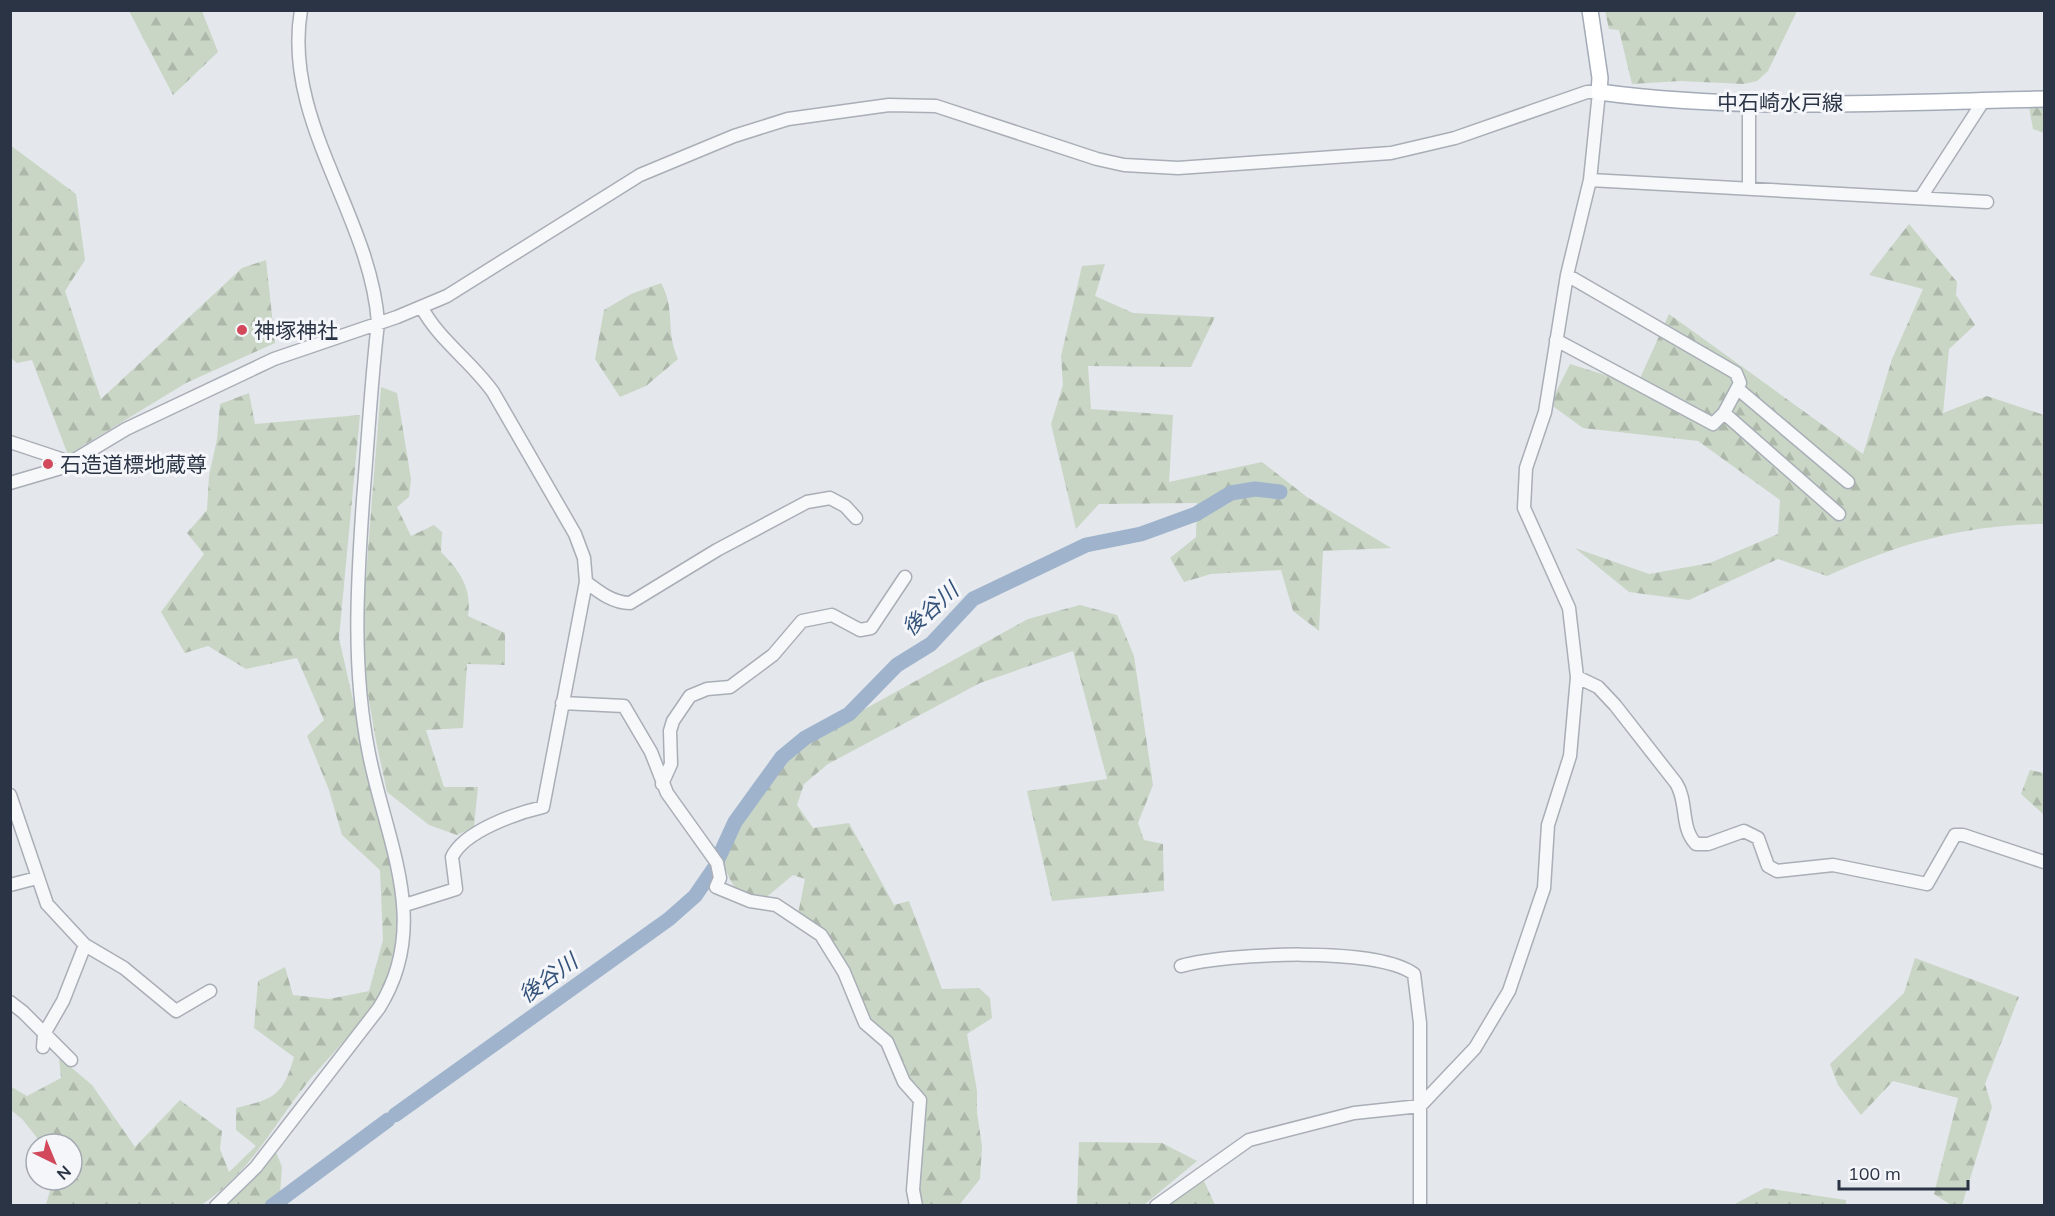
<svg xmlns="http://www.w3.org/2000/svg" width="2055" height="1216" viewBox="0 0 2055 1216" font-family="Mulish,'Noto Sans JP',sans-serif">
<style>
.forest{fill:url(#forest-firs)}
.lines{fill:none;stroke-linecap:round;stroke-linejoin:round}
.river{stroke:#9fb4cc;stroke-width:15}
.minor-casing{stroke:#a9aeb7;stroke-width:15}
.major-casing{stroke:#a3abb8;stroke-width:18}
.minor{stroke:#f7f8fa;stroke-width:12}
.major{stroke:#fff;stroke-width:15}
.poi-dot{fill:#d1495b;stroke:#f4f6f9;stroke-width:2}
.labels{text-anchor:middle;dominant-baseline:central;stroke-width:6;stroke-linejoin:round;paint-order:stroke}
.street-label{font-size:21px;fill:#2b3445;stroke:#f4f6f9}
.poi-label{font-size:21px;fill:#2b3445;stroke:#f4f6f9;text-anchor:start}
.water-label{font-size:22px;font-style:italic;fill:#34527a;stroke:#f4f6f9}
</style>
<defs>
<pattern id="forest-firs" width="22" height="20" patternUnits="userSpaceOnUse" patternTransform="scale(1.5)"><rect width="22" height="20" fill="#c9d6c5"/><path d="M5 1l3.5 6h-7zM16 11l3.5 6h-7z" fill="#adb8ab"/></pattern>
</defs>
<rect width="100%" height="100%" fill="#e4e7ec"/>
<path class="forest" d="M129 11H202L218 52 173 95Z
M1605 11V10L1797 11 1768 71 1757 81 1744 84 1680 81 1632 84 1619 30 1609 29Z
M2029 107 2044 108V133L2033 129Z
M10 145 76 194 85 260 65 291 101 399 242 268 266 260 275 343 186 383 68 455 32 360 17 363 11 358Z
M1909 224 1957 282 1956 295 1975 325 1949 349 1943 413 1987 396 2044 415V524C1964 525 1900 543 1827 576L1778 559 1689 600 1629 592 1575 548 1649 574 1710 563 1778 534 1780 500 1698 441 1583 428 1550 404 1570 364 1637 385 1669 314 1863 454 1892 359 1923 289 1869 275Z
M1105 264 1095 296 1133 313 1215 317 1191 367 1088 366 1091 409 1173 415 1169 482 1262 462 1307 497 1391 548 1323 551 1319 631 1293 611 1281 570 1211 574 1184 582 1170 558 1196 537 1197 503 1099 504 1076 529 1051 424 1063 385 1061 356 1082 266Z
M661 283C676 310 665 330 678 359L646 386 620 397 595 359 604 310 631 294Z
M381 387 397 393 411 479 409 497 397 507 411 536 434 525 442 532 441 552C460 571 472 588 468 616L505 633V665L467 664 463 728 426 730 444 787H478L474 827 457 835 429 825 387 792 376 741 366 683 362 625Z
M249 393 255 424 360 415 339 638 399 904C399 929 401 958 388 980 369 1017 338 1047 311 1078 274 1123 251 1173 201 1205H46L53 1180H72V1144H42L23 1120 11 1110 10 1086 27 1096 61 1078 59 1057 92 1085 135 1147 180 1100 222 1131 220 1149 229 1172 256 1146 236 1130V1108C275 1099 283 1095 294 1057L254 1028 258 981 285 967 293 995 329 999 369 991 383 940 380 870 342 835 329 790 307 736 324 720 297 658 246 669 208 646 185 653 161 612 204 554 187 533 207 510 209 476 217 439 220 404Z
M1080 605 1117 615 1134 656 1153 785 1138 823 1144 840 1163 844 1164 891 1052 901 1027 791 1107 779 1073 651 980 683 828 764 804 784 797 805 813 828 849 823 894 905 909 901 942 989 979 988 990 998 992 1018 967 1034 977 1091V1113L982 1146 980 1179 960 1204 962 1205H922L919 1197 925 1101 907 1079 870 1021 849 969 798 914 805 879 793 875 764 899C730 892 736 889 721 861L730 836 774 770 796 747 1028 619Z
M2030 770 2044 773V815L2021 794Z
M1915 958 2019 997 1985 1084 1992 1107 1962 1205H1951L1934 1194 1958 1098 1893 1081 1861 1115 1838 1085 1830 1064 1904 993Z
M1079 1142 1162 1143 1197 1161 1144 1205H1077Z
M276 1152 282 1167 280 1194 267 1205 226 1206Z
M1204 1181 1215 1205 1163 1206Z
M1765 1188 1846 1200V1205H1733Z"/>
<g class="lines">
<path class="river" d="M718 859 735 822 782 757 805 738 849 714 897 665 931 644 973 599 1086 545 1141 534 1196 514 1231 493 1255 489 1280 492
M395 1115 669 919 695 896 715 867
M272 1206 388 1120"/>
<defs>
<path id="minor" d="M1749 104V188
M1590 180 1987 202
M1921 197 1984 100
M1556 340 1713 424 1724 413 1740 383 1736 373 1567 275
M1738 389 1848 482
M1724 413 1839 514
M10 442 70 462
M10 483 61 468 126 429 274 359 397 317 447 296 640 175 734 136 788 119 889 105 936 106 1097 159 1124 165 1178 168 1391 153 1455 138 1587 92H1599L1590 180 1567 275 1545 412 1526 468 1524 508 1569 608 1577 677 1570 756 1548 825 1544 888 1509 991 1475 1048 1420 1106 1354 1113 1249 1140 1156 1206
M586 582C599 592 613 603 630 603L717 550 807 502 830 498 845 506 856 518
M1577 677 1598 687 1615 705 1676 783C1688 801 1680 828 1696 844H1708L1744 831 1758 838 1768 866 1777 871 1833 865 1927 884 1955 835H1963L2044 862
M562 703 624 706 651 752 667 793 717 863 720 878 716 887 750 901 776 905 821 935 844 972 865 1023 887 1042 904 1082 920 1100 913 1190 916 1206
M662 784 671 764 670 731 673 721 690 696 707 689 730 687 773 655 802 621 832 615 860 630 871 628 905 577
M10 795 47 904 85 945 124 968 176 1011 210 991
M10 885 37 878
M405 905 456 889 452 857C464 831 517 813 543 807L586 582 584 558 575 534 493 392C472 362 439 340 422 308
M1181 966C1228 953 1376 946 1414 974L1420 1023V1206
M10 1002 23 1012 71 1060
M43 1047 44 1034 63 1001 85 945
M216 1206 256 1167 379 1008C432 924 386 841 369 754 352 669 357 586 363 500 368 441 371 382 378 323 371 216 282 121 301 10"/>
<path id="major" d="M1590 10 1600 78 1599 92C1746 112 1896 102 2044 99"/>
</defs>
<use href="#minor" class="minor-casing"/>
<use href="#major" class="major-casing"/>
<use href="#minor" class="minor"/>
<use href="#major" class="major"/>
</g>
<g class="poi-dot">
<circle cx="242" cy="330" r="6"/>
<circle cx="48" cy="464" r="6"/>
</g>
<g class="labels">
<g class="street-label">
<text x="1780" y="102">中石崎水戸線</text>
</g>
<g class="poi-label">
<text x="254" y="330">神塚神社</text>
<text x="60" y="464">石造道標地蔵尊</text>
</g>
<g class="water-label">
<text transform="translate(930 609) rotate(-42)">後谷川</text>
<text transform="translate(548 978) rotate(-36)">後谷川</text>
</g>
</g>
<rect width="2055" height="1216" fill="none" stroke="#2b3445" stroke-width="24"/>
<g transform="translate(54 1162) rotate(137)"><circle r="28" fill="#f4f6f9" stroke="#a4a8b1" stroke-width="1.5"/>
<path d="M0-4.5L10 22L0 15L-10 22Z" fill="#d1495b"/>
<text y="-9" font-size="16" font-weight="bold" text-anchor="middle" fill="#2b3445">N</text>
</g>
<path d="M1839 1180v9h129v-9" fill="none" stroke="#2b3445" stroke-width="3"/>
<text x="1848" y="1180" font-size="18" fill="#2b3445" stroke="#f4f6f9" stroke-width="4.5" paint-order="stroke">100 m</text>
</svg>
